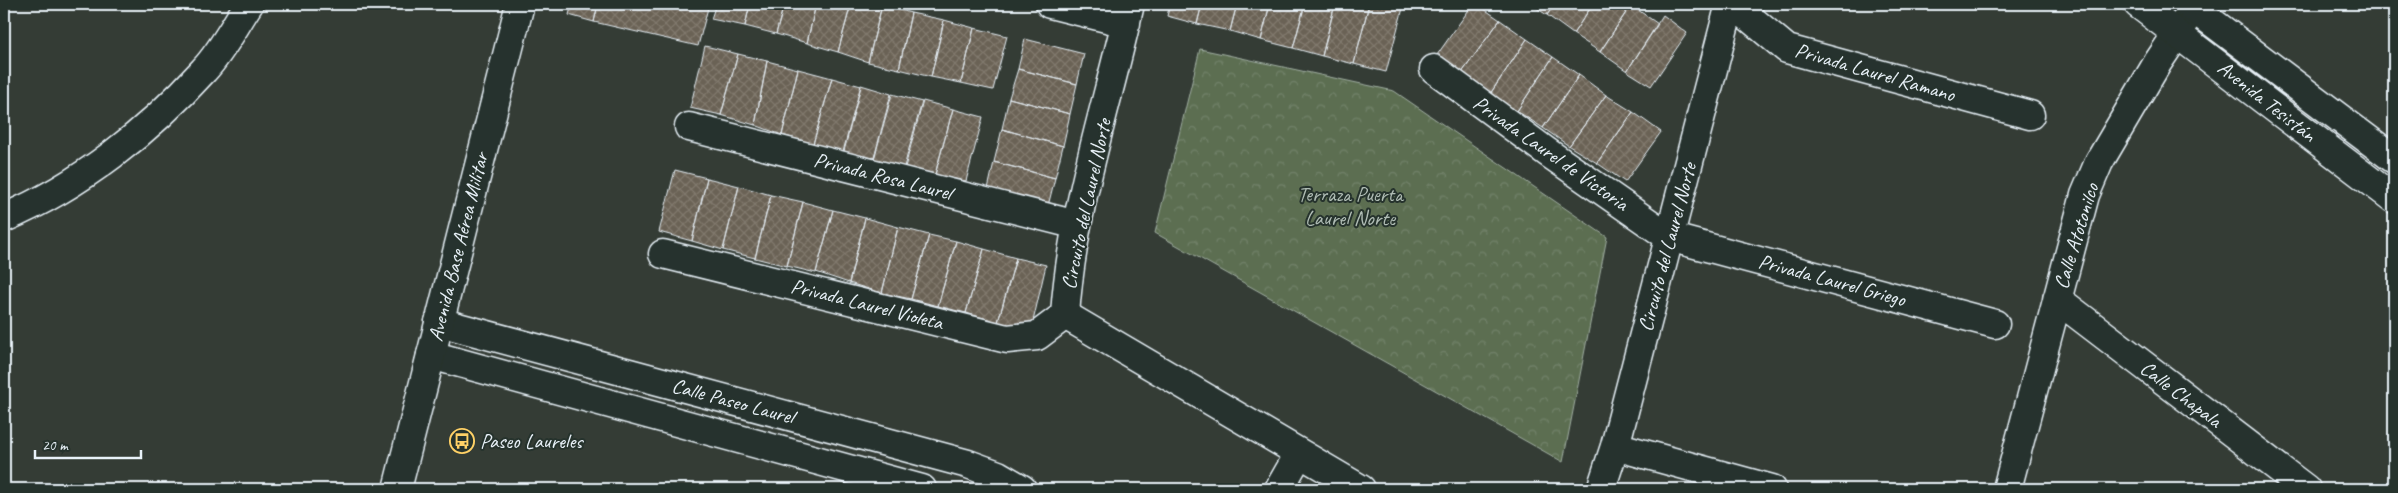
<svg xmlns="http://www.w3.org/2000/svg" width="2398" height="493" viewBox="0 0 2398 493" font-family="Caveat,sans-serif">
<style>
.park{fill:url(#park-crowns);stroke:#a2b0a4}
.building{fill:url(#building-cross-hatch);stroke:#e8f1f8}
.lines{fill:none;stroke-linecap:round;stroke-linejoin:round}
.street-casing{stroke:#e8f1f8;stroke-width:31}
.secondary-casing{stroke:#e8f1f8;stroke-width:31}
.primary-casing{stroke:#e8f1f8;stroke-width:31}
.street{stroke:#26332d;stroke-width:28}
.secondary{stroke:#26332d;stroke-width:28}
.primary{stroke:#26332d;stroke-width:28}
.labels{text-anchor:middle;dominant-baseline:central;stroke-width:4;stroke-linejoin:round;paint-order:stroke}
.street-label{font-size:21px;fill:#e8f1f8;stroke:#26332d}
.park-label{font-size:21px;fill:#b0bdb5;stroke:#26332d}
.poi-label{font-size:21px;fill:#e8f1f8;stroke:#26332d;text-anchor:start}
</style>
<defs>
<pattern id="park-crowns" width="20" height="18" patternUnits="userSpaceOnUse" patternTransform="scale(1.25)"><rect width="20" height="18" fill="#5c6e51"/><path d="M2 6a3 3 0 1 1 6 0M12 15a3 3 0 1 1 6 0" fill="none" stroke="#73836b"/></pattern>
<pattern id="building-cross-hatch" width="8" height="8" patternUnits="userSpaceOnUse" patternTransform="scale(1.25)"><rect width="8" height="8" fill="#6b6254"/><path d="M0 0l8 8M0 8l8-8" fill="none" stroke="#80796d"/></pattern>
</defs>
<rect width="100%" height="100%" fill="#343c35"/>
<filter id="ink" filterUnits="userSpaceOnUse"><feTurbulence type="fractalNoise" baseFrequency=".02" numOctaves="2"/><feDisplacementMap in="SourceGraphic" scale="10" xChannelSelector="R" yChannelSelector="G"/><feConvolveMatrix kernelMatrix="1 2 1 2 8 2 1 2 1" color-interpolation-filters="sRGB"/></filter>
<g filter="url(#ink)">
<path class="park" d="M1200 49 1394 91 1607 237 1563 462 1155 233Z"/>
<path class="building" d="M572 4H598L594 22 569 15Z
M598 4H709L698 46 594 22Z
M716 4H750L745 26 711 19Z
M750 4H784L776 34 745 26Z
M784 4H816L807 43 776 34Z
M816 4H851L838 52 807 43Z
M851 4 882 5 868 62 838 52Z
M1170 4H1202L1197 24 1167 16Z
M1202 4H1237L1230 31 1197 24Z
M1237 4H1270L1261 40 1230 31Z
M1270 4H1305L1293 48 1261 40Z
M1305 4H1335L1322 56 1293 48Z
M1335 4H1369L1354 64 1322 56Z
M1369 4H1387L1403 8 1386 72 1354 64Z
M1473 4H1477L1500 20 1461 74 1437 55Z
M1530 4H1555L1547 15Z
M1555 4H1593L1573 34 1547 15Z
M1593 4 1631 5 1600 52 1573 34Z
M882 5 911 13 899 69 868 62Z
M1631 5 1658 24 1627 71 1600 52Z
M911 13 944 20 931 77 899 69Z
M1663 15 1687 33 1651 86 1627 71Z
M944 20 974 28 961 83 931 77Z
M1500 20 1527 39 1490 94 1461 74Z
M974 28 1007 36 993 90 961 83Z
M1025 39 1084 54 1077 84 1018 69Z
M1527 39 1553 57 1517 111 1490 94Z
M705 46 738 54 721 115 690 108Z
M738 54 767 61 755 125 721 115Z
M1553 57 1579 75 1543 128 1517 111Z
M767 61 798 69 782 135 755 125Z
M798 69 832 78 813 144 782 135Z
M1018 69 1077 84 1070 114 1009 98Z
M1579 75 1606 95 1569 146 1543 128Z
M832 78 861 86 844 151 813 144Z
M861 85 891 94 874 158 843 152Z
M892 94 922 102 904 167 874 159Z
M1606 95 1633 112 1597 163 1569 146Z
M1009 98 1070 114 1063 146 1002 129Z
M923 101 953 109 935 174 905 167Z
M953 109 983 117 966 181 935 175Z
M1633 112 1661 132 1625 182 1597 163Z
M1002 129 1063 146 1055 178 994 162Z
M994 162 1055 178 1046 214 986 198Z
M675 170 707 178 692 241 659 232Z
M707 178 739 186 723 250 692 241Z
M739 186 771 195 755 258 723 250Z
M771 195 803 202 787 266 755 258Z
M803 202 833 210 816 273 787 266Z
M833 210 865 218 849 283 816 272Z
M865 218 898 227 882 293 849 283Z
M898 227 929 235 911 299 882 293Z
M929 235 956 241 938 306 911 299Z
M956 241 984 249 966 313 938 306Z
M984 249 1016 258 998 322 966 313Z
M1016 258 1046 265 1031 330 998 322Z"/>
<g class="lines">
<defs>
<path id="street" d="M1050 4 1126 23
M1733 4 1787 49 2030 115
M1434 69 1547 152 1669 237 1995 324
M689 127 1077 225
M4 218C80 186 149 131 204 70 222 51 235 25 249 4
M663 254 1007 339 1037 336 1065 315
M2057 299 2306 489
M1065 315 1361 489
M1065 315C1072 209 1107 107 1130 4
M439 322 968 464 998 475 1022 489
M431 355 922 489
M1615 446 1772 489
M1279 489 1299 454
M1601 489 1615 446 1730 4
M2007 489 2085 195 2099 162 2158 62 2197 4"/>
<path id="secondary" d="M2138 4 2394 199
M2188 4 2394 159"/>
<path id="primary" d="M397 489 520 4"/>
</defs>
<use href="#street" class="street-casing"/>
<use href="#secondary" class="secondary-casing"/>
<use href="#primary" class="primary-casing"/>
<use href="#street" class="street"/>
<use href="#secondary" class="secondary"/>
<use href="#primary" class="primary"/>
</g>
</g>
<defs>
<symbol id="bus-ring" viewBox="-11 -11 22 22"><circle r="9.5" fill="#26332d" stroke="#ffd166" stroke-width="1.5"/><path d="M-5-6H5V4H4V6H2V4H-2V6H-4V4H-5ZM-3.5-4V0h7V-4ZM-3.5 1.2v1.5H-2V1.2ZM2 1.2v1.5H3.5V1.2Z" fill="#ffd166"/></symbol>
</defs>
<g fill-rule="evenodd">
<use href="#bus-ring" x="448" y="427" width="28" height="28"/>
</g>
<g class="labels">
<g class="street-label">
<text transform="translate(1875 72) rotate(16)">Privada Laurel Ramano</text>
<text transform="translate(2267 101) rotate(38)">Avenida Tesistán</text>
<text transform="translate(1551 153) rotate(35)">Privada Laurel de Victoria</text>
<text transform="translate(883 176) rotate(14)">Privada Rosa Laurel</text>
<text transform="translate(1086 204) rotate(-78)">Circuito del Laurel Norte</text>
<text transform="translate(2076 236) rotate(-73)">Calle Atotonilco</text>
<text transform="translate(458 247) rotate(-76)">Avenida Base Aérea Militar</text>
<text transform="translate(1667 247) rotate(-75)">Circuito del Laurel Norte</text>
<text transform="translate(1832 280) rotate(15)">Privada Laurel Griego</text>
<text transform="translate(867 304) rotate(14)">Privada Laurel Violeta</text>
<text transform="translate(2181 394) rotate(37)">Calle Chapala</text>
<text transform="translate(733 401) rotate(15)">Calle Paseo Laurel</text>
</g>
<g class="park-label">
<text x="1350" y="194">Terraza Puerta<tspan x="1350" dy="24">Laurel Norte</tspan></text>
</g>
<g class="poi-label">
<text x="480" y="441">Paseo Laureles</text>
</g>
</g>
<rect width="2398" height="493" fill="none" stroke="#26332d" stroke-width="20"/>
<rect x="10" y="10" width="2378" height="473" fill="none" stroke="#e8f1f8" stroke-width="2" filter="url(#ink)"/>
<path d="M35 450v8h106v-8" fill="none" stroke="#e8f1f8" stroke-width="2.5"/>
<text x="42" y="450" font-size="15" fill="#e8f1f8" stroke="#26332d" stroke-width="4" paint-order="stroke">20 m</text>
</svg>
